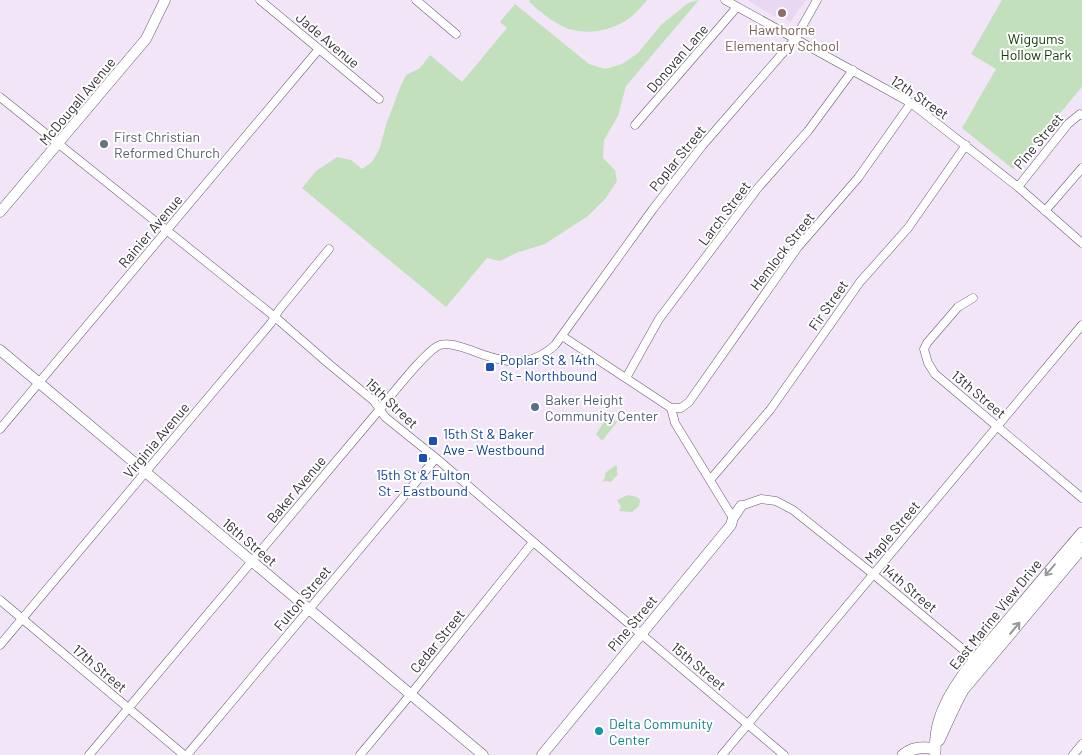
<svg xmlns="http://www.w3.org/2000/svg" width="1082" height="755" viewBox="0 0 1082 755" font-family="Barlow,sans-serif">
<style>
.built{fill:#ead8f2}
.green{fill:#c3e0bd}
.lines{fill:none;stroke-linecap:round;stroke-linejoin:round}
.minor-casing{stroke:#675c6c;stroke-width:9}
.tertiary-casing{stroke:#675c6c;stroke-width:11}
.secondary-casing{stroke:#675c6c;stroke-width:12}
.minor{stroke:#fff;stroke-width:8}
.tertiary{stroke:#fff;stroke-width:10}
.secondary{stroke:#fff;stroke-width:11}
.oneway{stroke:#98969a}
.education-dot{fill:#8d6e63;stroke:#fff;stroke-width:2}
.worship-dot{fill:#6b7280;stroke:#fff;stroke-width:2}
.transit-dot{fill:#1a4fb4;stroke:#fff;stroke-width:2}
.service-dot{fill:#5c6f8a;stroke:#fff;stroke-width:2}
.culture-dot{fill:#0f9aa8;stroke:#fff;stroke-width:2}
.labels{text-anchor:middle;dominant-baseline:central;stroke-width:4;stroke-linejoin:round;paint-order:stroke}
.education-label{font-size:14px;fill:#785e54;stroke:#fff}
.park-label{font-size:14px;fill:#103905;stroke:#fff}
.street-label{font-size:14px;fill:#322d35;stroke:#fff}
.worship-label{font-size:14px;fill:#5b616d;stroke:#fff;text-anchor:start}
.transit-label{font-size:14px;fill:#164399;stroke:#fff;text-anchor:start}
.service-label{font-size:14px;fill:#4e5e75;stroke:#fff;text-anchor:start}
.culture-label{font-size:14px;fill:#0d838f;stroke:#fff;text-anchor:start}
</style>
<rect width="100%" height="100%" fill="#f2e5f8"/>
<path class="built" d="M747 0H806L804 4 798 10 791 22 778 15 775 17Z"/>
<path class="green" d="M530 0H647C642 6 637 12 631 17 612 32 581 37 560 25 548 19 539 10 529 2Z
M699 0 626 86 618 116 604 140 603 158 615 170 617 181 606 198 588 216 545 244 516 253 500 261 487 258 446 307 302 188 316 171 337 157 351 160 362 169 372 162 379 150 387 122 401 85 406 75 420 68 430 55 462 82 507 28 500 22 515 4 589 64 605 69 622 64 638 53 661 25 688 3Z
M1002 0H1082V87L1013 169 962 128 996 69 971 54Z
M607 417 617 422 602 441 596 434Z
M616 465 617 467V473L618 474 611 482 606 481 604 482 603 481 605 477V473Z
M628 495 637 497 640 500 639 506 632 512 619 511 621 507 617 500Z"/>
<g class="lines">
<defs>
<path id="minor" d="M260 0 379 99
M416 0 456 34
M725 0 911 103 1018 187 1082 243
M0 97 275 317 329 364 374 401 385 417 436 458 588 589 784 755
M635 125 737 7
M1018 187 1068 124 1080 114 1082 115
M1045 211 1082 168
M973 298 958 307 927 343 924 349 928 363 935 374 1082 498
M562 336 671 408 675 423 733 518
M626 378 659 319 757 189 808 131 853 70
M671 408H681L689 402 798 247 858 178 911 103
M0 429 319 49
M710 480 770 410 860 282 908 228 966 145
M741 506 761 499 776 501 793 510 873 574 978 662
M0 600 184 755
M0 645 271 323 279 310 329 249
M89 755 380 409C391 396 427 349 440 345 450 342 464 348 473 351 504 363 529 369 555 345L653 209 702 146 795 39 817 0
M187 755 436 458
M360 755 411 694 533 542
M722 755 1082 325
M1073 755 1082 744"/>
<path id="tertiary" d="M0 212 146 39 165 0
M0 350 483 755
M542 755 731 525 733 518 741 506"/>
<path id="secondary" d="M939 740C947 723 954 706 963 690L1082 548
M903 755C914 746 921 748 935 748
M935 755C935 744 936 731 939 721 949 686 982 651 1005 624 1031 593 1056 563 1082 533"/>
</defs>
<use href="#minor" class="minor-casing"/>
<use href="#tertiary" class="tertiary-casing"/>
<use href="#secondary" class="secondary-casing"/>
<use href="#minor" class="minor"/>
<use href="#tertiary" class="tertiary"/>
<use href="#secondary" class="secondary"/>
</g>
<defs><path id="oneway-shaft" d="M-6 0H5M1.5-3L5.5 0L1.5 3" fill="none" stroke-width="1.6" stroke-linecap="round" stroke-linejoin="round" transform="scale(1.25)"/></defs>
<g class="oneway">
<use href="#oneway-shaft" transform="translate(1050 570) rotate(131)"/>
<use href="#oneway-shaft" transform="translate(1015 628) rotate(-50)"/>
</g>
<circle class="education-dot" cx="782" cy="13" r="5"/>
<circle class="worship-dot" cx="104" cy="144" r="5"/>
<g class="transit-dot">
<rect x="485" y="362" width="10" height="10" rx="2.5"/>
<rect x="428" y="436" width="10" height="10" rx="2.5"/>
<rect x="418" y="453" width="10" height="10" rx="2.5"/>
</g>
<circle class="service-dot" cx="535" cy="407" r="5"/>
<circle class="culture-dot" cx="599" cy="731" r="5"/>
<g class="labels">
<g class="education-label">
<text x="782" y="29">Hawthorne<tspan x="782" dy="16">Elementary School</tspan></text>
</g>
<g class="park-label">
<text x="1036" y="38">Wiggums<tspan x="1036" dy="16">Hollow Park</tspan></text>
</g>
<g class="street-label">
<text transform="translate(328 40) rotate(40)">Jade Avenue</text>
<text transform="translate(677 58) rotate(-49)">Donovan Lane</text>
<text transform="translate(920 97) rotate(34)">12th Street</text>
<text transform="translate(77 101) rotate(-50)">McDougall Avenue</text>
<text transform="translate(1038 141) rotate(-50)">Pine Street</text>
<text transform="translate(677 158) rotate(-51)">Poplar Street</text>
<text transform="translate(724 213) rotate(-53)">Larch Street</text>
<text transform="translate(150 231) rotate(-50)">Rainier Avenue</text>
<text transform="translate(782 251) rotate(-52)">Hemlock Street</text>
<text transform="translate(828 305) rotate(-55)">Fir Street</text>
<text transform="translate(979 394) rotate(40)">13th Street</text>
<text transform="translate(392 403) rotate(43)">15th Street</text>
<text transform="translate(156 440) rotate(-50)">Virginia Avenue</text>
<text transform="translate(296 489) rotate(-50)">Baker Avenue</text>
<text transform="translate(892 532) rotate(-50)">Maple Street</text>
<text transform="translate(250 542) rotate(40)">16th Street</text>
<text transform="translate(910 588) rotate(40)">14th Street</text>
<text transform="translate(302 598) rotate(-50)">Fulton Street</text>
<text transform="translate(995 614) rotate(-51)">East Marine View Drive</text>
<text transform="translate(632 623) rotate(-50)">Pine Street</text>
<text transform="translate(437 641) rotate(-51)">Cedar Street</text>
<text transform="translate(699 666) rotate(40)">15th Street</text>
<text transform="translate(100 668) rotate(40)">17th Street</text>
</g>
<g class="worship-label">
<text x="114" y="136">First Christian<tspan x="114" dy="16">Reformed Church</tspan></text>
</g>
<g class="transit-label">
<text x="500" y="359">Poplar St &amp; 14th<tspan x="500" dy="16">St - Northbound</tspan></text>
<text x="443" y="433">15th St &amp; Baker<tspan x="443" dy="16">Ave - Westbound</tspan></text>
<text x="423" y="474" text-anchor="middle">15th St &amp; Fulton<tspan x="423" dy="16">St - Eastbound</tspan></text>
</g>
<g class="service-label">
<text x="545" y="399">Baker Height<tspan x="545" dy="16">Community Center</tspan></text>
</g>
<g class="culture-label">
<text x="609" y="723">Delta Community<tspan x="609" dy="16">Center</tspan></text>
</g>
</g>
</svg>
